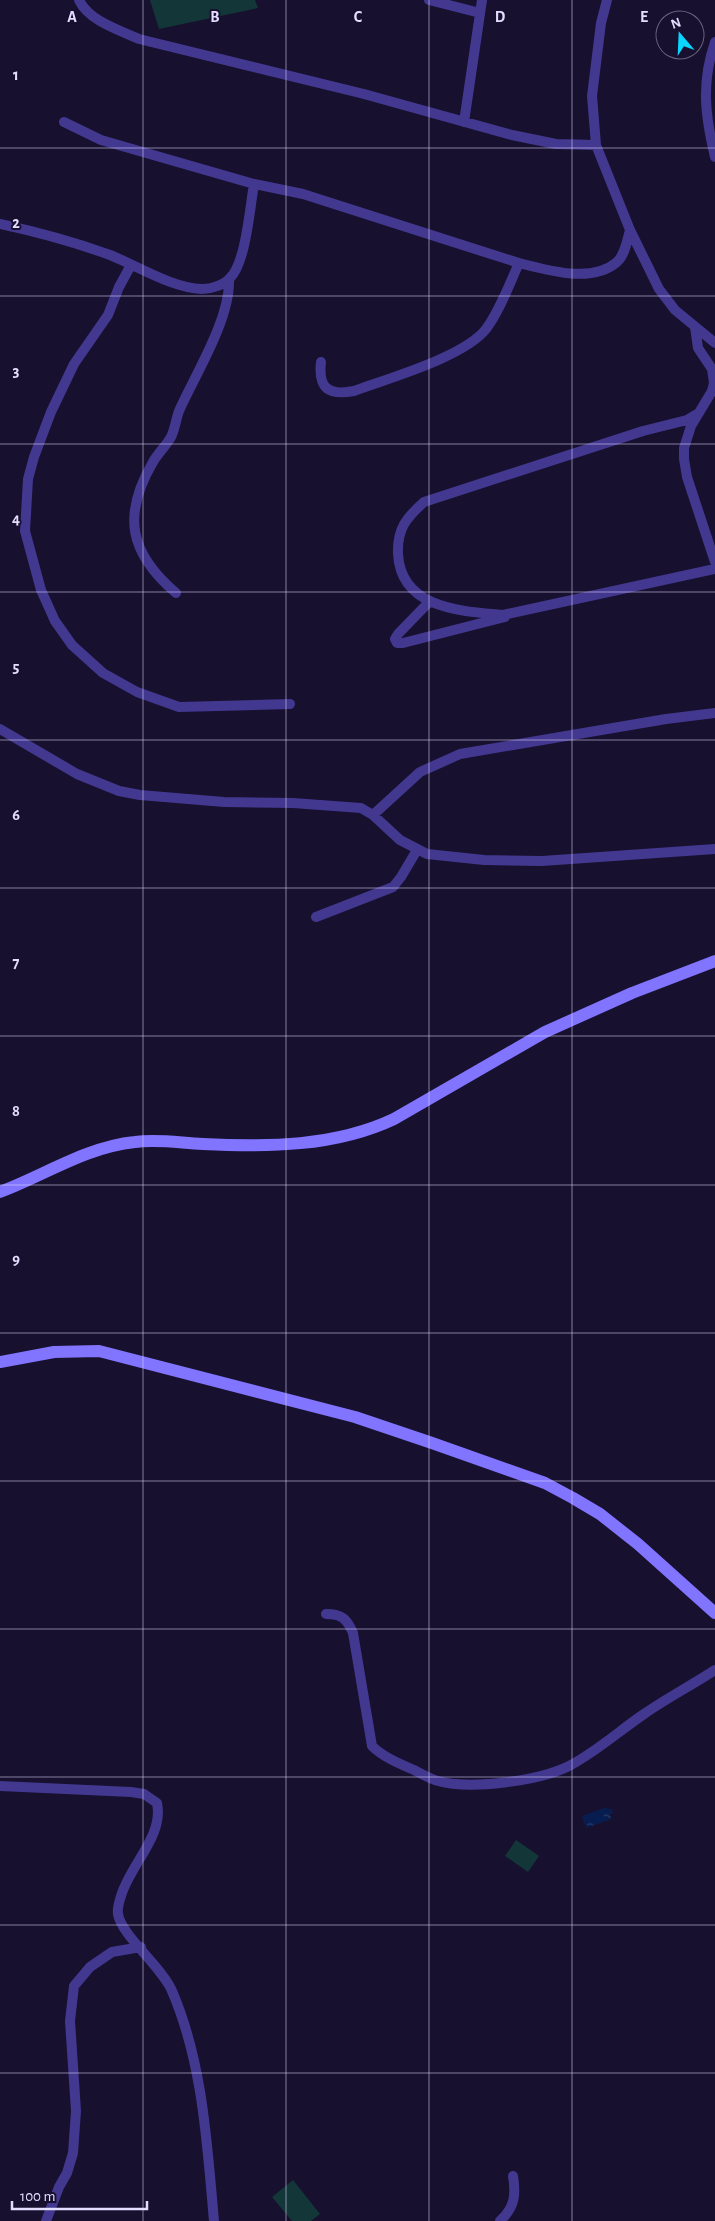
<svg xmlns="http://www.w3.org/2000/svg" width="715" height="2221" viewBox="0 0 715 2221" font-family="'Alegreya Sans',sans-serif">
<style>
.garden{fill:#133738}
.water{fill:url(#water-ripples)}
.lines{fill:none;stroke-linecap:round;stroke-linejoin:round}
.street{stroke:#42388f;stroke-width:10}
.secondary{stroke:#8174ff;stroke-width:12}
.grid{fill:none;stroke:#e3ddff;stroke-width:1;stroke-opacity:0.55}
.grid-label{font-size:16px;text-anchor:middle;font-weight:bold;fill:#e3ddff;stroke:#17102e;stroke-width:4;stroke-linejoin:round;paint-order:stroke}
</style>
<defs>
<pattern id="water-ripples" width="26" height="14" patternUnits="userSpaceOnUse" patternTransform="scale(1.25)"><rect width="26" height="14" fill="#081d4f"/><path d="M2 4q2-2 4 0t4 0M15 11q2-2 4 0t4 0" fill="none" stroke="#2c3d69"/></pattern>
</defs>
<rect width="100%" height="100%" fill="#17102e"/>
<path class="garden" d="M150 0H255L258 8 159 29Z
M516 1840 539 1856 528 1872 505 1856Z
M293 2180 320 2214 311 2221H292L272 2197Z"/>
<path class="water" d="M607 1807 608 1810 611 1808 613 1813 610 1814 611 1819 586 1828 582 1816Z"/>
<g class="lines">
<path class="street" d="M79 0C89 21 119 30 139 39L364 94 512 135 556 144 596 145
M429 0 480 13
M607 0 601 23 592 96 596 145 630 230 659 289 675 310 715 343
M715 42C701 83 705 115 715 157
M64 122 101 140 254 184 303 194 519 263C547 270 592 284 617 262 625 255 627 241 630 230
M464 122 482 0
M0 224C37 232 74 242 110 255 138 266 172 288 202 289 211 289 224 285 230 278 246 263 250 206 254 184
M131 265 119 287 108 315 74 364 51 412 34 457 28 479 25 531 41 590 55 621 72 645 103 673 137 692 179 707 290 704
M695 327 698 348 712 369 714 383 712 391 691 426 684 448V459L687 477 715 562
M321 362C318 388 328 396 354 391 389 378 464 357 486 329 500 310 509 285 519 263
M697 414 687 420 643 431 424 502C406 518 397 529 398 554 401 609 461 611 503 615L715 569
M176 593C129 553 122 515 153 462 158 453 166 446 171 437 175 429 176 419 179 411 195 375 230 320 229 280
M430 601 398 634 395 639 397 643H403L505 617
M0 729 77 774 119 791 140 795 224 802 293 803 361 808 373 815 400 840 427 854 484 860 542 861 715 849
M373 815 420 772 460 754 666 719 715 713
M316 917 393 887 401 877 417 850
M326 1614C342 1614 347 1619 353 1633L372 1746C383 1757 400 1764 414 1770 422 1774 430 1779 438 1781 471 1790 539 1781 569 1766 596 1752 619 1731 644 1714 667 1698 692 1685 715 1670
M0 1786 131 1792 144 1794 157 1803C164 1836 130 1865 121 1896 119 1902 117 1908 118 1914 121 1935 162 1967 172 1991 203 2063 207 2144 214 2221
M46 2221 59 2187 67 2173 73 2153 76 2111 70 2021 74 1986 90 1967 112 1952 141 1947
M500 2221C515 2207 516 2195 513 2176"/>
<path class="secondary" d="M0 1192C45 1175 86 1147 135 1142 158 1139 180 1143 203 1144 267 1147 335 1147 394 1119L545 1032 632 993 715 961
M0 1362 54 1352 99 1351 355 1417 432 1443 545 1483 573 1498 600 1514 638 1544 715 1613"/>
</g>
<path class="grid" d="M143 0V2221M286 0V2221M429 0V2221M572 0V2221M0 148H715M0 296H715M0 444H715M0 592H715M0 740H715M0 888H715M0 1036H715M0 1185H715M0 1333H715M0 1481H715M0 1629H715M0 1777H715M0 1925H715M0 2073H715"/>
<g class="grid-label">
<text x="72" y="22">A</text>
<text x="215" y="22">B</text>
<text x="358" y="22">C</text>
<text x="500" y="22">D</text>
<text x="644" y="22">E</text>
<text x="16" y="80">1</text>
<text x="16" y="228">2</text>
<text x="16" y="376">3</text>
<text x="16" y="524">4</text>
<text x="16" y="672">5</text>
<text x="16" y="820">6</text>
<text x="16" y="968">7</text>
<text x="16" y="1116">8</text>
<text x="16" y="1264">9</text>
</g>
<g transform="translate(680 35) rotate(341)"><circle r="24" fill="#17102e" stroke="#696282"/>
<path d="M0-4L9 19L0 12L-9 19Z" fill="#09d5ff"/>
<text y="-8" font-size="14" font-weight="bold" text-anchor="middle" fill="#e3ddff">N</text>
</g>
<path d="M12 2201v8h135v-8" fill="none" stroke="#e3ddff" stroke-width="2.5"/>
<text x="20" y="2201" font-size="15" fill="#e3ddff" stroke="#17102e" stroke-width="4" paint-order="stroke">100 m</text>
</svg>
